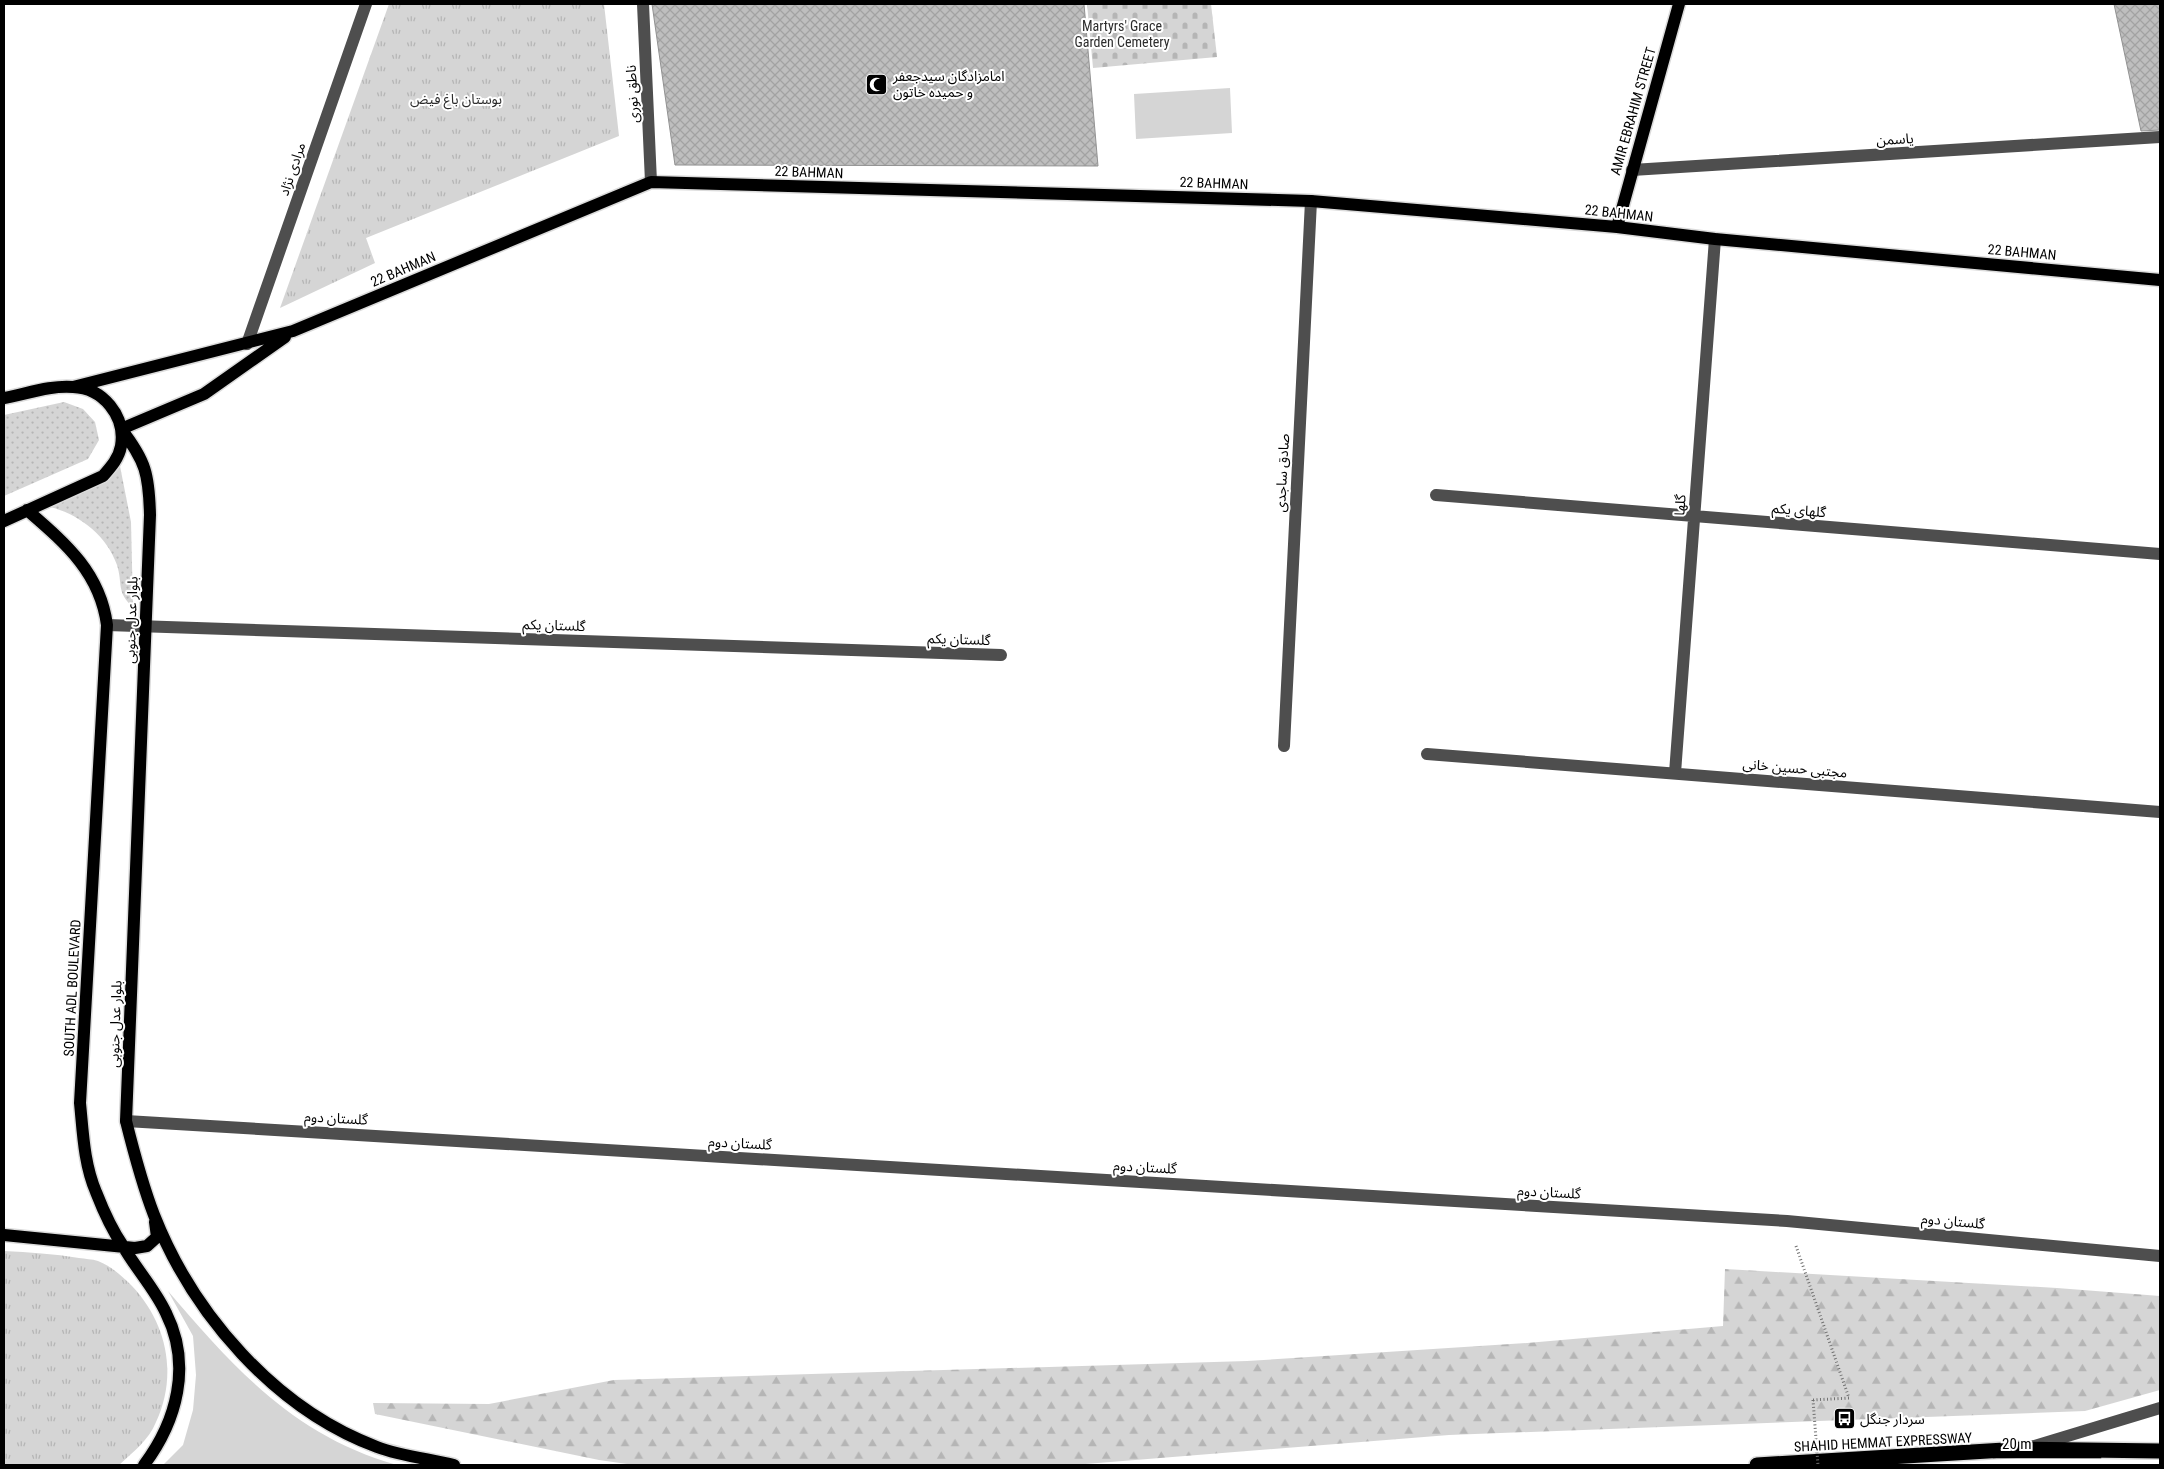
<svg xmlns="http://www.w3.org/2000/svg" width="2164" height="1469" viewBox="0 0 2164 1469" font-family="'Roboto Condensed','Noto Sans Arabic',sans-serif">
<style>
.grass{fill:url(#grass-dots)}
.forest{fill:url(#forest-firs)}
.cemetery{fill:url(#cemetery-stones)}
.park{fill:url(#park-tufts)}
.garden{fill:#d5d5d5}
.building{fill:url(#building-cross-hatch);stroke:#929292}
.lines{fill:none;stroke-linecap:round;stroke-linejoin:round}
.major-casing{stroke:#dbdbdb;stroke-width:15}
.highway-casing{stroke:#dbdbdb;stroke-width:18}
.path{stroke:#707070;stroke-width:3;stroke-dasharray:1 2.5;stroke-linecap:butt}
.minor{stroke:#4e4e4e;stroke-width:12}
.major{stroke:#000;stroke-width:12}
.highway{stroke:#000;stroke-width:15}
.path-bridge{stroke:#707070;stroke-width:3;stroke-dasharray:1 2.5;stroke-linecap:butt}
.labels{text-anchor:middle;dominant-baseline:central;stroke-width:4;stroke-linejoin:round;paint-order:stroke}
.park-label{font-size:14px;fill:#2c2c2c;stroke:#fff}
.poi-label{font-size:14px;fill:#000;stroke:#fff;text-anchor:start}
.street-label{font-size:14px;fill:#000;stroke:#fff}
</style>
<defs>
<pattern id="grass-dots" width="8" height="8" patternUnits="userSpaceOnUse" patternTransform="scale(1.25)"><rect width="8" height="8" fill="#d5d5d5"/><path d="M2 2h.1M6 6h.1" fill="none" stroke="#b5b5b5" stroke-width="1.8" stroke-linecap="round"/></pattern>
<pattern id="forest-firs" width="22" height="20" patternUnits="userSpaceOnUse" patternTransform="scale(1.25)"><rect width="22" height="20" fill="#d5d5d5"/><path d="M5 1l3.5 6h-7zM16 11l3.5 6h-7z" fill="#b5b5b5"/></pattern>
<pattern id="cemetery-stones" width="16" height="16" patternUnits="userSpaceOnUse" patternTransform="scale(1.25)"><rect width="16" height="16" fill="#d5d5d5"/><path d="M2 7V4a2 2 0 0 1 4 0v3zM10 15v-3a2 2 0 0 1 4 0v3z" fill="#b5b5b5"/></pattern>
<pattern id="park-tufts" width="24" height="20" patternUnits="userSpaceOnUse" patternTransform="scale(1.25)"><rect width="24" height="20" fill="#d5d5d5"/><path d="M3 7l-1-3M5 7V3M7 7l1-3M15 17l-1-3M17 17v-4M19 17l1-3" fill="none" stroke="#b5b5b5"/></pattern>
<pattern id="building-cross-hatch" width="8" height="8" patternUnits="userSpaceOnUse" patternTransform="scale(1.25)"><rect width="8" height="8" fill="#bebebe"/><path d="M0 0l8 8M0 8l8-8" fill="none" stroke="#a2a2a2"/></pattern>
</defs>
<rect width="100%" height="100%" fill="#fff"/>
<path class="grass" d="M64 402 83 409 95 422 99 440 88 459 4 496V415Z
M119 461 131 522 133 607C116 592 123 584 117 565 107 536 79 514 50 507Z"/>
<path class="forest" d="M1725 1269 2057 1288 2160 1296V1390L2085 1411 1449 1435 1073 1465H634L599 1460 375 1414 373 1403 489 1404 614 1380 1247 1361 1527 1343 1723 1326Z"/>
<path class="cemetery" d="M1087 4H1211L1217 57 1093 68Z"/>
<path class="park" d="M389 4H604L619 136 366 238 375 263 280 308Z
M4 1251C29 1252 54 1254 79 1258 85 1259 92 1259 98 1261 111 1266 122 1276 132 1286 167 1323 178 1375 156 1422 149 1440 133 1452 119 1465H4Z"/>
<path class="garden" d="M1230 88 1232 133 1136 139 1134 94Z
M168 1291C235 1369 294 1436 397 1465H163L183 1445 193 1410 196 1375 193 1336Z"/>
<path class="building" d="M652 4H1084L1098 166 675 165Z
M2114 4H2160V130L2141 131Z"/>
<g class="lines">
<defs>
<path id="major" d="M1617 227 1679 4
M285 337 204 394 121 429C146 461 149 475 150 515L126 1121C134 1153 142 1184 154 1215 193 1314 275 1409 377 1447 401 1456 429 1459 454 1465
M73 387 293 331 651 182 1311 201 1617 227 1715 239 2160 280
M4 398C26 394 51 385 73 387 103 388 126 416 121 446 119 458 111 467 103 476L4 521
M27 510C65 543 100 572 107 625L80 1103C83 1133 84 1164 96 1192 103 1210 112 1230 123 1246 136 1269 155 1289 166 1313 192 1365 177 1421 144 1465
M4 1235 135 1248 147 1246 157 1237 155 1222"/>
<path id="highway" d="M1757 1465 2021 1449 2160 1451"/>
</defs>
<use href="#major" class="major-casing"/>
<use href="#highway" class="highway-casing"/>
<path class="path" d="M1796 1246 1849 1398 1813 1400"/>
<path class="minor" d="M643 4 651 182
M1632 170 2160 137
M247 344 366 4
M1436 495 2160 554
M107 625 1001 655
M1284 746 1311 201
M1427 754 2160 812
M1675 773 1715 239
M126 1121 1787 1221 2160 1256
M2031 1447 2160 1408"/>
<use href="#major" class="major"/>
<use href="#highway" class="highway"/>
<path class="path-bridge" d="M1813 1400 1818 1465"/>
</g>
<defs>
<symbol id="mosque-square" viewBox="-11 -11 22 22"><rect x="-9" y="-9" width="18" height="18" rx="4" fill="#000" stroke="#fff"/><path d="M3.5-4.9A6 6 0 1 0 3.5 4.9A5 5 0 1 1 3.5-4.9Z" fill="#fff"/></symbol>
<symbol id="bus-square" viewBox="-11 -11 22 22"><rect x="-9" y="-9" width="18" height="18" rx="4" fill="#000" stroke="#fff"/><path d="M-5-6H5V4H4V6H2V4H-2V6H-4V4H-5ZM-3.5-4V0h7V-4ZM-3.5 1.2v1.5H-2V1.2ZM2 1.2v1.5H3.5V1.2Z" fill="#fff"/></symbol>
</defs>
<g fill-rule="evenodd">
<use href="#mosque-square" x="864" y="72" width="25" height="25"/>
<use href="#bus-square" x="1832" y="1406" width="25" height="25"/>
</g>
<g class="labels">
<g class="park-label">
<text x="1122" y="26">Martyrs' Grace<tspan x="1122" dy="16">Garden Cemetery</tspan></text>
<text x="456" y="99">بوستان باغ فیض</text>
</g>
<g class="poi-label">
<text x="893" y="76">امامزادگان سیدجعفر<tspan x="893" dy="16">و حمیده خاتون</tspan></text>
<text x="1860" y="1419">سردار جنگل</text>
</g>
<g class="street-label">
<text transform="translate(632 94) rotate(-93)">ناطق نوری</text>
<text transform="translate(1633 111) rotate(-74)">AMIR EBRAHIM STREET</text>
<text transform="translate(1895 139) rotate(-3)">یاسمن</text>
<text transform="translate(292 169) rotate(-71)">مرادی نژاد</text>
<text transform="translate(809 172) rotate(2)">22 BAHMAN</text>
<text transform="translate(1214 183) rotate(2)">22 BAHMAN</text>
<text transform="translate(1619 213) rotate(6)">22 BAHMAN</text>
<text transform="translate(2022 252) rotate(5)">22 BAHMAN</text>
<text transform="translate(403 269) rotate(-23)">22 BAHMAN</text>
<text transform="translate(1282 473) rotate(-87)">صادق ساجدی</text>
<text transform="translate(1680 505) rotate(-86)">گلها</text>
<text transform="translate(1799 510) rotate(5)">گلهای یکم</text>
<text transform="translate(131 620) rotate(-88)">بلوار عدل جنوبی</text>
<text transform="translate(554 625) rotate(2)">گلستان یکم</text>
<text transform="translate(959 639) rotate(2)">گلستان یکم</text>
<text transform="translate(1795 768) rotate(5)">مجتبی حسین خانی</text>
<text transform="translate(72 988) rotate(-87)">SOUTH ADL BOULEVARD</text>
<text transform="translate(115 1024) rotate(-88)">بلوار عدل جنوبی</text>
<text transform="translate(336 1118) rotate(3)">گلستان دوم</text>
<text transform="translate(740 1143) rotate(3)">گلستان دوم</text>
<text transform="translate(1145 1167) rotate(3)">گلستان دوم</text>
<text transform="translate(1549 1192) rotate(3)">گلستان دوم</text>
<text transform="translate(1953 1221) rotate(5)">گلستان دوم</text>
<text transform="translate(1883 1442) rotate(-3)">SHAHID HEMMAT EXPRESSWAY</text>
</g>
</g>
<rect width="2164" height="1469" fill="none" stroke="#000000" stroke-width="10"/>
<path d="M1994 1449v8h106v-8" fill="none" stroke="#000000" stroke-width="2.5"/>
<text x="2002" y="1449" font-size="15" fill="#000000" stroke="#ffffff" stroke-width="4" paint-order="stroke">20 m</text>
</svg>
